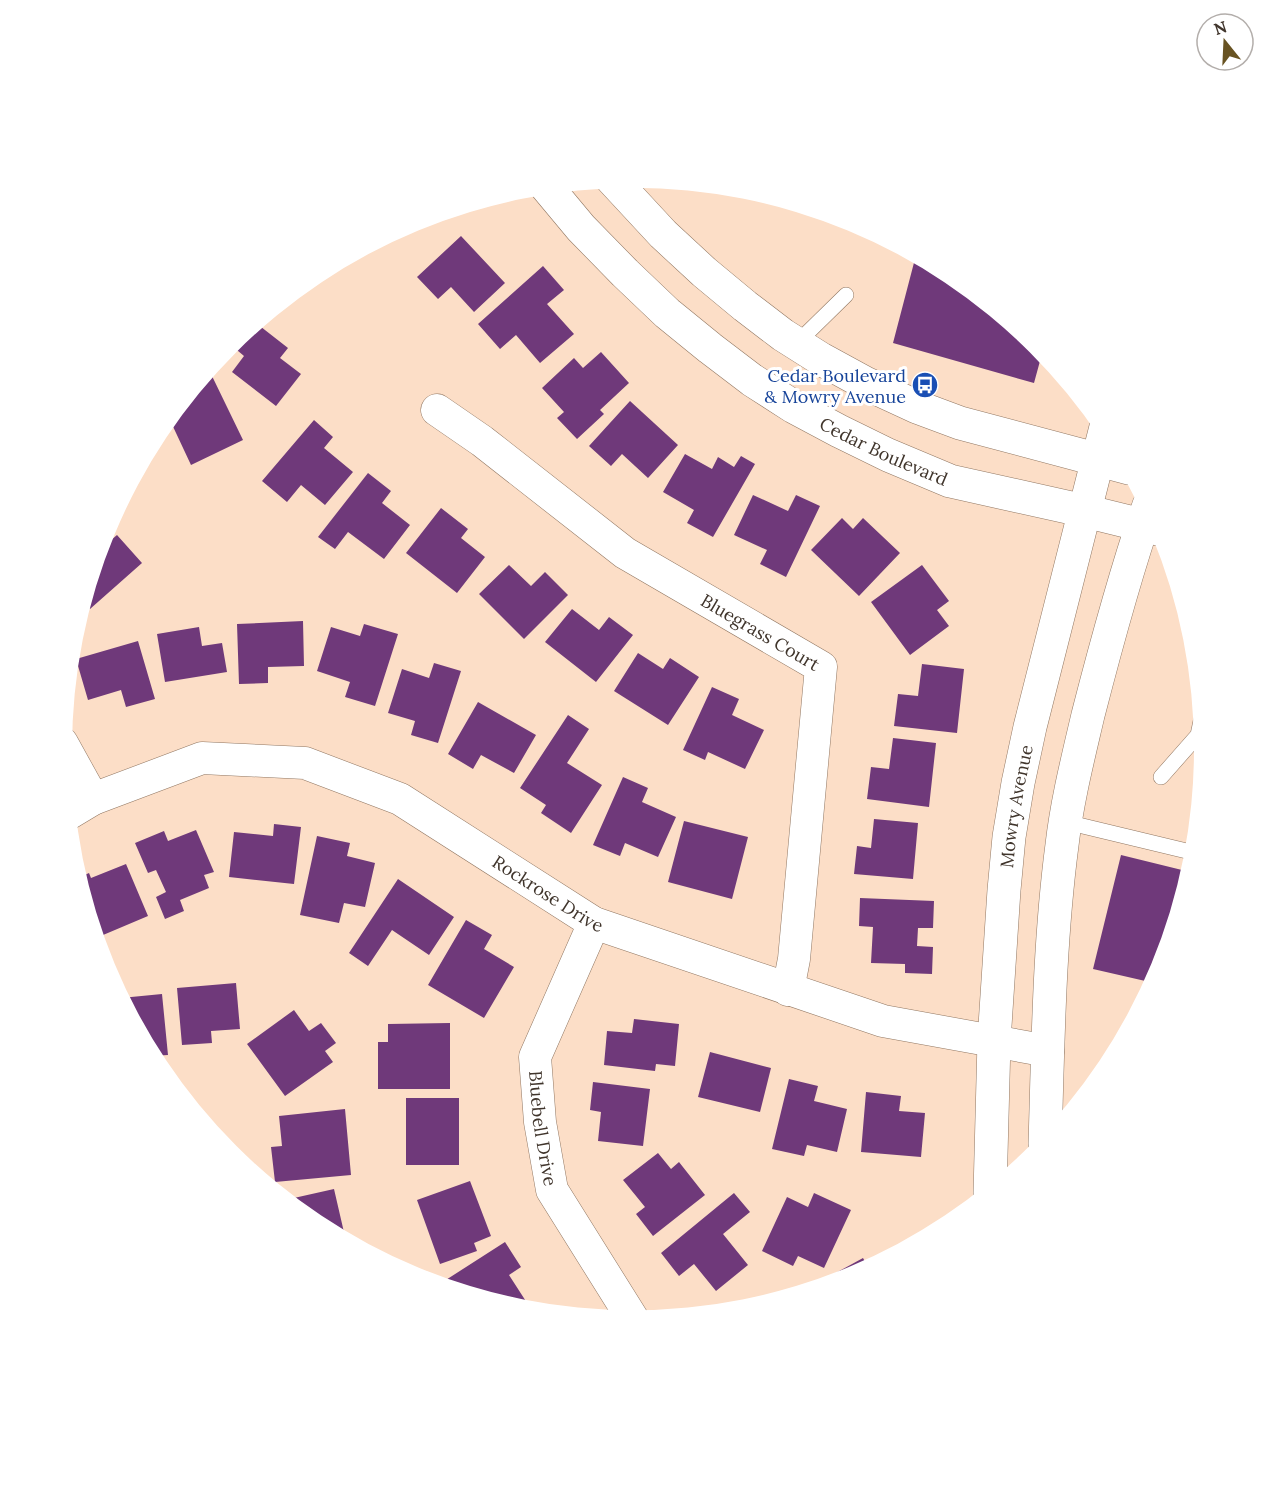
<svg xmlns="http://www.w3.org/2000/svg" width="1267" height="1498" viewBox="0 0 1267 1498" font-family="Lora,serif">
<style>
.building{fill:#6f397a}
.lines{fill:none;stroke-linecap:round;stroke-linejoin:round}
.lane-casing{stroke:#917762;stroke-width:16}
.street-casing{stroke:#917762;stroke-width:33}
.secondary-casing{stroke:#917762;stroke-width:34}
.primary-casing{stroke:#917762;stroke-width:34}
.lane{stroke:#fff;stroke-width:15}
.street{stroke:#fff;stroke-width:32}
.secondary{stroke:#fff;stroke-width:33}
.primary{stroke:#fff;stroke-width:33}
.labels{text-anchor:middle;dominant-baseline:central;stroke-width:6;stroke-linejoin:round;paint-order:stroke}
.transit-label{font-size:18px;fill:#164399;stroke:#fff;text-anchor:end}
.street-label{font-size:18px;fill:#40352c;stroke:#fff}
</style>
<rect width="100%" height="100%" fill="#fcdec7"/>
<path class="building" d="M461 236 505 283 474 312 451 287 438 299 417 277Z
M916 255 952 274 1038 345 1043 350 1034 383 893 343Z
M543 266 564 290 547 304 574 334 540 363 516 335 500 349 478 324Z
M256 323 288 348 280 358 301 374 276 406 232 372 244 356 231 345 235 339Z
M601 352 629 383 600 410 604 414 577 439 557 418 564 412 542 388 574 358 583 368Z
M212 376 243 440 191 465 169 418 181 403 187 400 186 397 198 382Z
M630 401 678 445 648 478 622 454 611 466 589 446Z
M314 420 333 437 324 448 353 472 325 505 301 485 287 502 262 481Z
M685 454 712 469 718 457 734 467 741 456 755 464 713 537 687 523 694 510 663 492Z
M368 473 391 491 382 503 410 525 384 559 348 532 335 549 318 537Z
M753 495 788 511 796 495 820 506 786 577 760 564 767 550 734 535Z
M441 508 468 529 461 538 485 557 457 593 406 553Z
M842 518 853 529 863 518 900 553 859 596 811 550Z
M117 535 142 563 90 609 83 601 101 545 103 547Z
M509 565 531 586 545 572 568 595 524 639 479 594Z
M922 565 949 601 937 610 949 626 910 655 871 602Z
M572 609 599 630 609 617 633 635 596 682 545 642Z
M303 621 304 666 268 667V683L239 684 237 624Z
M364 624 398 634 375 706 345 697 350 682 317 671 331 627 360 636Z
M199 627 202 646 222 643 227 672 165 682 157 634Z
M138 641 155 699 126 707 121 690 88 700 76 659Z
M638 653 663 669 670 658 699 677 668 725 614 691Z
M434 663 461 671 438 743 411 735 415 721 388 713 402 669 429 678Z
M922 664 964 669 957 733 894 726 898 694 918 696Z
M712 687 739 699 732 715 764 730 745 769 708 752 705 760 683 750Z
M478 702 536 735 514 773 481 755 473 769 448 754Z
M568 715 589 729 567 763 602 785 571 833 541 813 546 805 520 788Z
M893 738 936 743 929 807 867 799 871 767 889 769Z
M623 777 648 788 642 802 676 817 658 857 625 843 620 856 593 845Z
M874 819 918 823 913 879 854 874 857 846 871 848Z
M684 821 748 837 732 899 668 882Z
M274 824 301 827 294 884 229 877 234 832 273 836Z
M196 830 214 872 204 875 209 888 180 900 184 911 165 919 156 897 166 892 156 870 148 873 135 843 164 831 168 841Z
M317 836 350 843 347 856 375 863 365 907 344 903 339 923 300 915Z
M1121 855 1182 870 1154 983 1093 969Z
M126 864 148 916 96 938 78 878 89 873 91 878Z
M398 879 454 917 429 955 392 930 368 966 349 953Z
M860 898 934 901 933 928H918L917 946 933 947 932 974 905 973V964L871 963 873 927 859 926Z
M466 920 492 935 484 949 514 967 484 1018 428 985Z
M236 983 240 1029 211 1031 212 1043 182 1045 177 988Z
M162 994 168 1055 152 1056 121 998Z
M294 1010 309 1031 321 1023 336 1043 325 1051 333 1062 285 1096 247 1044Z
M634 1019 679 1024 675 1066 656 1064 655 1071 604 1065 607 1031 632 1033Z
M450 1023V1089H378V1042H388V1024Z
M710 1052 771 1068 760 1112 698 1097Z
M789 1079 818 1086 814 1101 847 1109 837 1152 807 1145 804 1156 772 1149Z
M593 1082 650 1089 643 1146 598 1141 601 1112 590 1110Z
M866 1092 901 1096 899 1111 925 1113 921 1157 861 1152Z
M406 1098H459V1165H406Z
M345 1109 351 1175 275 1182 271 1147 282 1146 279 1116Z
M658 1153 671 1169 679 1162 705 1195 653 1236 636 1214 645 1207 623 1180Z
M470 1181 491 1236 474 1243 477 1251 440 1264 417 1200Z
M334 1189 346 1241 315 1224 285 1200Z
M734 1193 750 1212 723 1234 748 1265 716 1291 694 1264 679 1276 661 1253Z
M814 1193 851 1210 824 1268 798 1256 793 1266 762 1251 787 1197 808 1207Z
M505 1242 521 1267 509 1275 529 1306 522 1310 438 1285Z
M863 1258 869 1269 852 1278 836 1282 832 1275Z"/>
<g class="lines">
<defs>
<path id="lane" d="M797 343 846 295
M1161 777 1198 735 1202 716
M1066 822 1195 853"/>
<g id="street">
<path id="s1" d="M437 410 482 441 625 553 821 667 794 959 788 990"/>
<path d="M62 743 93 799"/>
<path id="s2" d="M68 814 93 799 202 758 305 763 400 799 594 923 883 1021 1048 1051"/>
<path id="s3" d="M594 923 535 1057 540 1122 552 1190 634 1321"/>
</g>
<g id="secondary">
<path d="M612 179 663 234 704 272 745 306 783 335 821 359 865 383 917 407 960 423 1129 468"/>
<path id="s4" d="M546 186 581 228 625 273 667 313 710 348 752 380 794 407 839 431 888 455 950 481 1085 511 1162 530"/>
</g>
<g id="primary">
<path d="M1045 1144C1048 1045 1049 944 1062 845 1067 801 1078 758 1088 715 1106 645 1125 574 1149 505"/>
<path id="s5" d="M990 1193 994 1041 1004 890 1009 837 1018 783 1030 727 1106 427"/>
</g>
</defs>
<use href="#lane" class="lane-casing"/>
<use href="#street" class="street-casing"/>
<use href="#secondary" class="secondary-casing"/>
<use href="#primary" class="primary-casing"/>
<use href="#lane" class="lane"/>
<use href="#street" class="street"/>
<use href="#secondary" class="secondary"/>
<use href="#primary" class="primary"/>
</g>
<defs>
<symbol id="bus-disc" viewBox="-11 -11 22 22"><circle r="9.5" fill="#1a4fb4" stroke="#fff"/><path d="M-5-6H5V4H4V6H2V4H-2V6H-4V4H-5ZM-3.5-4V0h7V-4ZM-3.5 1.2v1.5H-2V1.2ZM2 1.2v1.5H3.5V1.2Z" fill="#fff"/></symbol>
</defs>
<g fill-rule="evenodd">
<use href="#bus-disc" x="910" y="370" width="30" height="30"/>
</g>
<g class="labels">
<g class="transit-label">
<text x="906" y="375">Cedar Boulevard<tspan x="906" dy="21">&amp; Mowry Avenue</tspan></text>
</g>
<g class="street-label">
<text stroke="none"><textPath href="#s4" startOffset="434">Cedar Boulevard</textPath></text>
<text stroke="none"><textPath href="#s1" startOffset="393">Bluegrass Court</textPath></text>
<text stroke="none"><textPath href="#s5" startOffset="388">Mowry Avenue</textPath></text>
<text stroke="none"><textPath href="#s2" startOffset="526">Rockrose Drive</textPath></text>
<text stroke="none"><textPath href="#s3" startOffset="218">Bluebell Drive</textPath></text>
</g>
</g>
<path d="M0 0H1267V1498H0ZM72 749a561 561 0 1 1 1122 0a561 561 0 1 1-1122 0Z" fill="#fff" fill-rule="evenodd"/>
<g transform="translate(1225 42) rotate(342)"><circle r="28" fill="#ffffff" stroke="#b3aeab" stroke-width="1.5"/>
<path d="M0-4.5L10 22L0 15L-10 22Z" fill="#685322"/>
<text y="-9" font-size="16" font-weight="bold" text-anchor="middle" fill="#40352c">N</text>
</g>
</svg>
